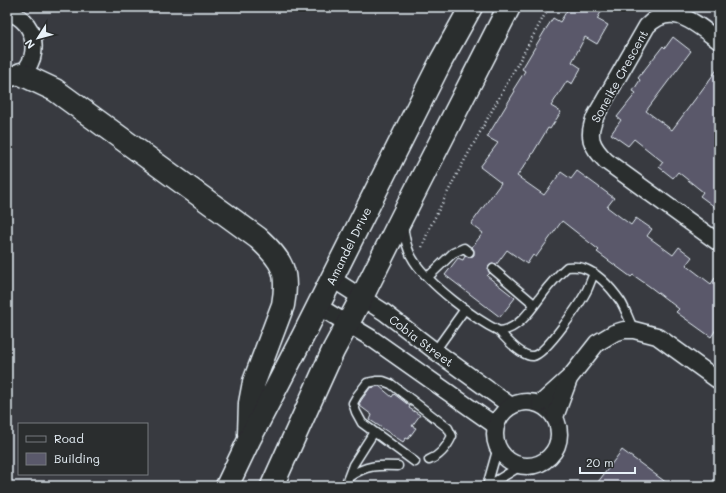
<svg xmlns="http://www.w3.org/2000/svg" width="726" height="493" viewBox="0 0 726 493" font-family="Mali,sans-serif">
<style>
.building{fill:#5a596b;stroke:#e8f1f8}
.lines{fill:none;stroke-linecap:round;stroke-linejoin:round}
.lane-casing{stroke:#e8f1f8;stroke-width:11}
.street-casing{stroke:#e8f1f8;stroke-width:19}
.secondary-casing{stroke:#e8f1f8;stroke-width:25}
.path{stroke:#e8f1f8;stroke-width:2.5;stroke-dasharray:1 3;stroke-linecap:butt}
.lane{stroke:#2a2d2e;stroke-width:8}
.street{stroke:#2a2d2e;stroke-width:16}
.secondary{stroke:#2a2d2e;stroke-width:22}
.labels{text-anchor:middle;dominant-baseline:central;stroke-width:4;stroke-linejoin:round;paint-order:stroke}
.street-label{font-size:12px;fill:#e8f1f8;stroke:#2a2d2e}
</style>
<rect width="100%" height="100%" fill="#383a40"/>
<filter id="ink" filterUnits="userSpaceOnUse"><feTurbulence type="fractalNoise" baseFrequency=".025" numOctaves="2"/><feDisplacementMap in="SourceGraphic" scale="8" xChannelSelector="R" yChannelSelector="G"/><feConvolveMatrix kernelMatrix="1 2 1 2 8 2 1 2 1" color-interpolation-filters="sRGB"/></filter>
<g filter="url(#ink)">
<path class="building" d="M569 7H604L597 19 608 25 597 44 585 37 572 62 581 68 572 84 567 81 551 106 561 112 550 129 548 128 530 158 517 176 544 195 561 172 571 179 577 171 614 198 607 207 631 225 636 218 652 229 647 236 673 255 679 247 692 257 686 265 711 284 719 272V325L711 337 676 312 679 309 649 286 633 275 631 277 597 252 599 250 562 221 536 257 533 255 527 264 507 250 496 265 492 264 489 266 488 270 490 273 487 276 515 298 500 317 445 275 458 258 463 260 465 256 471 257 474 255V250L472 247 483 233 471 224 501 183 480 167 498 143 487 137 515 91 513 90 525 71 522 69 544 32 553 18 560 22Z
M673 37 691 51 646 111 672 130 719 67V210L700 196 703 192 678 172 673 178 659 167 663 162 634 139 628 146 611 134 621 120 617 117 636 93 633 91 640 80 638 78 663 46 665 48Z
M379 386 392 397 394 394 410 406 409 408 420 415 412 426 416 428 408 439 406 438 403 442 370 420 372 415 360 406 359 404 362 399 370 388Z
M622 450 671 486H595Z"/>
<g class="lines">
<defs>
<path id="lane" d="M403 226C405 238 407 251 414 261 429 284 474 319 499 331 521 330 535 303 548 287 554 280 560 273 567 267 573 267 578 266 583 268 598 273 612 289 621 302 626 310 629 321 634 330
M493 269 534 304
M428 277 453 253 464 248 469 252
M499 331C506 339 522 357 533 356 546 354 582 301 588 288 590 283 592 278 594 273
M435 351 465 309
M415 462 362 423 356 412 353 403 357 396 367 383 377 381H383L391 384 448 428 452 436C447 447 440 456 429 460
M349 477C366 465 378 465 398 466
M345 486 353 465 374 432
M487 486 498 447
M488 486 522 465"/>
<g id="street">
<path d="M7 13C42 18 43 75 7 79"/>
<path d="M719 41C696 24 672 0 647 26L596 115C586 136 591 146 606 161L719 243"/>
<path id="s1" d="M331 278 384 312 435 351 511 406"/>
<path d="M318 306 371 338 496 426"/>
<circle cx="527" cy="434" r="32"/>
<path d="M540 404 571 376 597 343 614 333 624 330H634L657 336 719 381"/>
<path d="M555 417 569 379"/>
</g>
<g id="secondary">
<path d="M21 74 55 90 258 238C283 261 289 272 283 305L254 382 250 403 249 434"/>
<path id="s2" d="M227 486 249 440 303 336 441 61 471 7"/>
<path d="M272 486 333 351 362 297 402 217 509 7"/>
</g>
</defs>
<use href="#lane" class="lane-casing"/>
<use href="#street" class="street-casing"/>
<use href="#secondary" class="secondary-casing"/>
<path class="path" d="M422 247 430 227 457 174 549 7"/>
<use href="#lane" class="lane"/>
<use href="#street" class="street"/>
<use href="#secondary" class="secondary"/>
</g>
</g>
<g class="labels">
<g class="street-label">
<text transform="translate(619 76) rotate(-61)">Soneike Crescent</text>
<text stroke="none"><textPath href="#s2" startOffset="269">Amandel Drive</textPath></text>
<text stroke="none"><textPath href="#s1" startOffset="110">Cobia Street</textPath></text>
</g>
</g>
<rect width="726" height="493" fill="none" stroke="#2a2d2e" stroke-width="24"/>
<rect x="12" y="12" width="702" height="469" fill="none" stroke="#e8f1f8" stroke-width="1.5" filter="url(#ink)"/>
<rect x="18" y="423" width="130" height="52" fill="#2a2d2e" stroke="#767b7f"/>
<rect x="26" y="436" width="20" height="6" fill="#2a2d2e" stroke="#767b7f"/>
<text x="54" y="443" font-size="12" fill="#e8f1f8">Road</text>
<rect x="26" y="453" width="20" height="12" fill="#5a596b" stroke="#767b7f"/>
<text x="54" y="463" font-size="12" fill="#e8f1f8">Building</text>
<g transform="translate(38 38) rotate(234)" stroke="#2a2d2e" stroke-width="3" paint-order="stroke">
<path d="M0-3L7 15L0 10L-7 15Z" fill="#e8f1f8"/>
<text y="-6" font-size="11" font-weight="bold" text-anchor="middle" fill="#e8f1f8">N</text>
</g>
<path d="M580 467v6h55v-6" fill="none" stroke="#e8f1f8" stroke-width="2"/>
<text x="586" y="467" font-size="12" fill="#e8f1f8" stroke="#2a2d2e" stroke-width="3" paint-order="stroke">20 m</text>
</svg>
